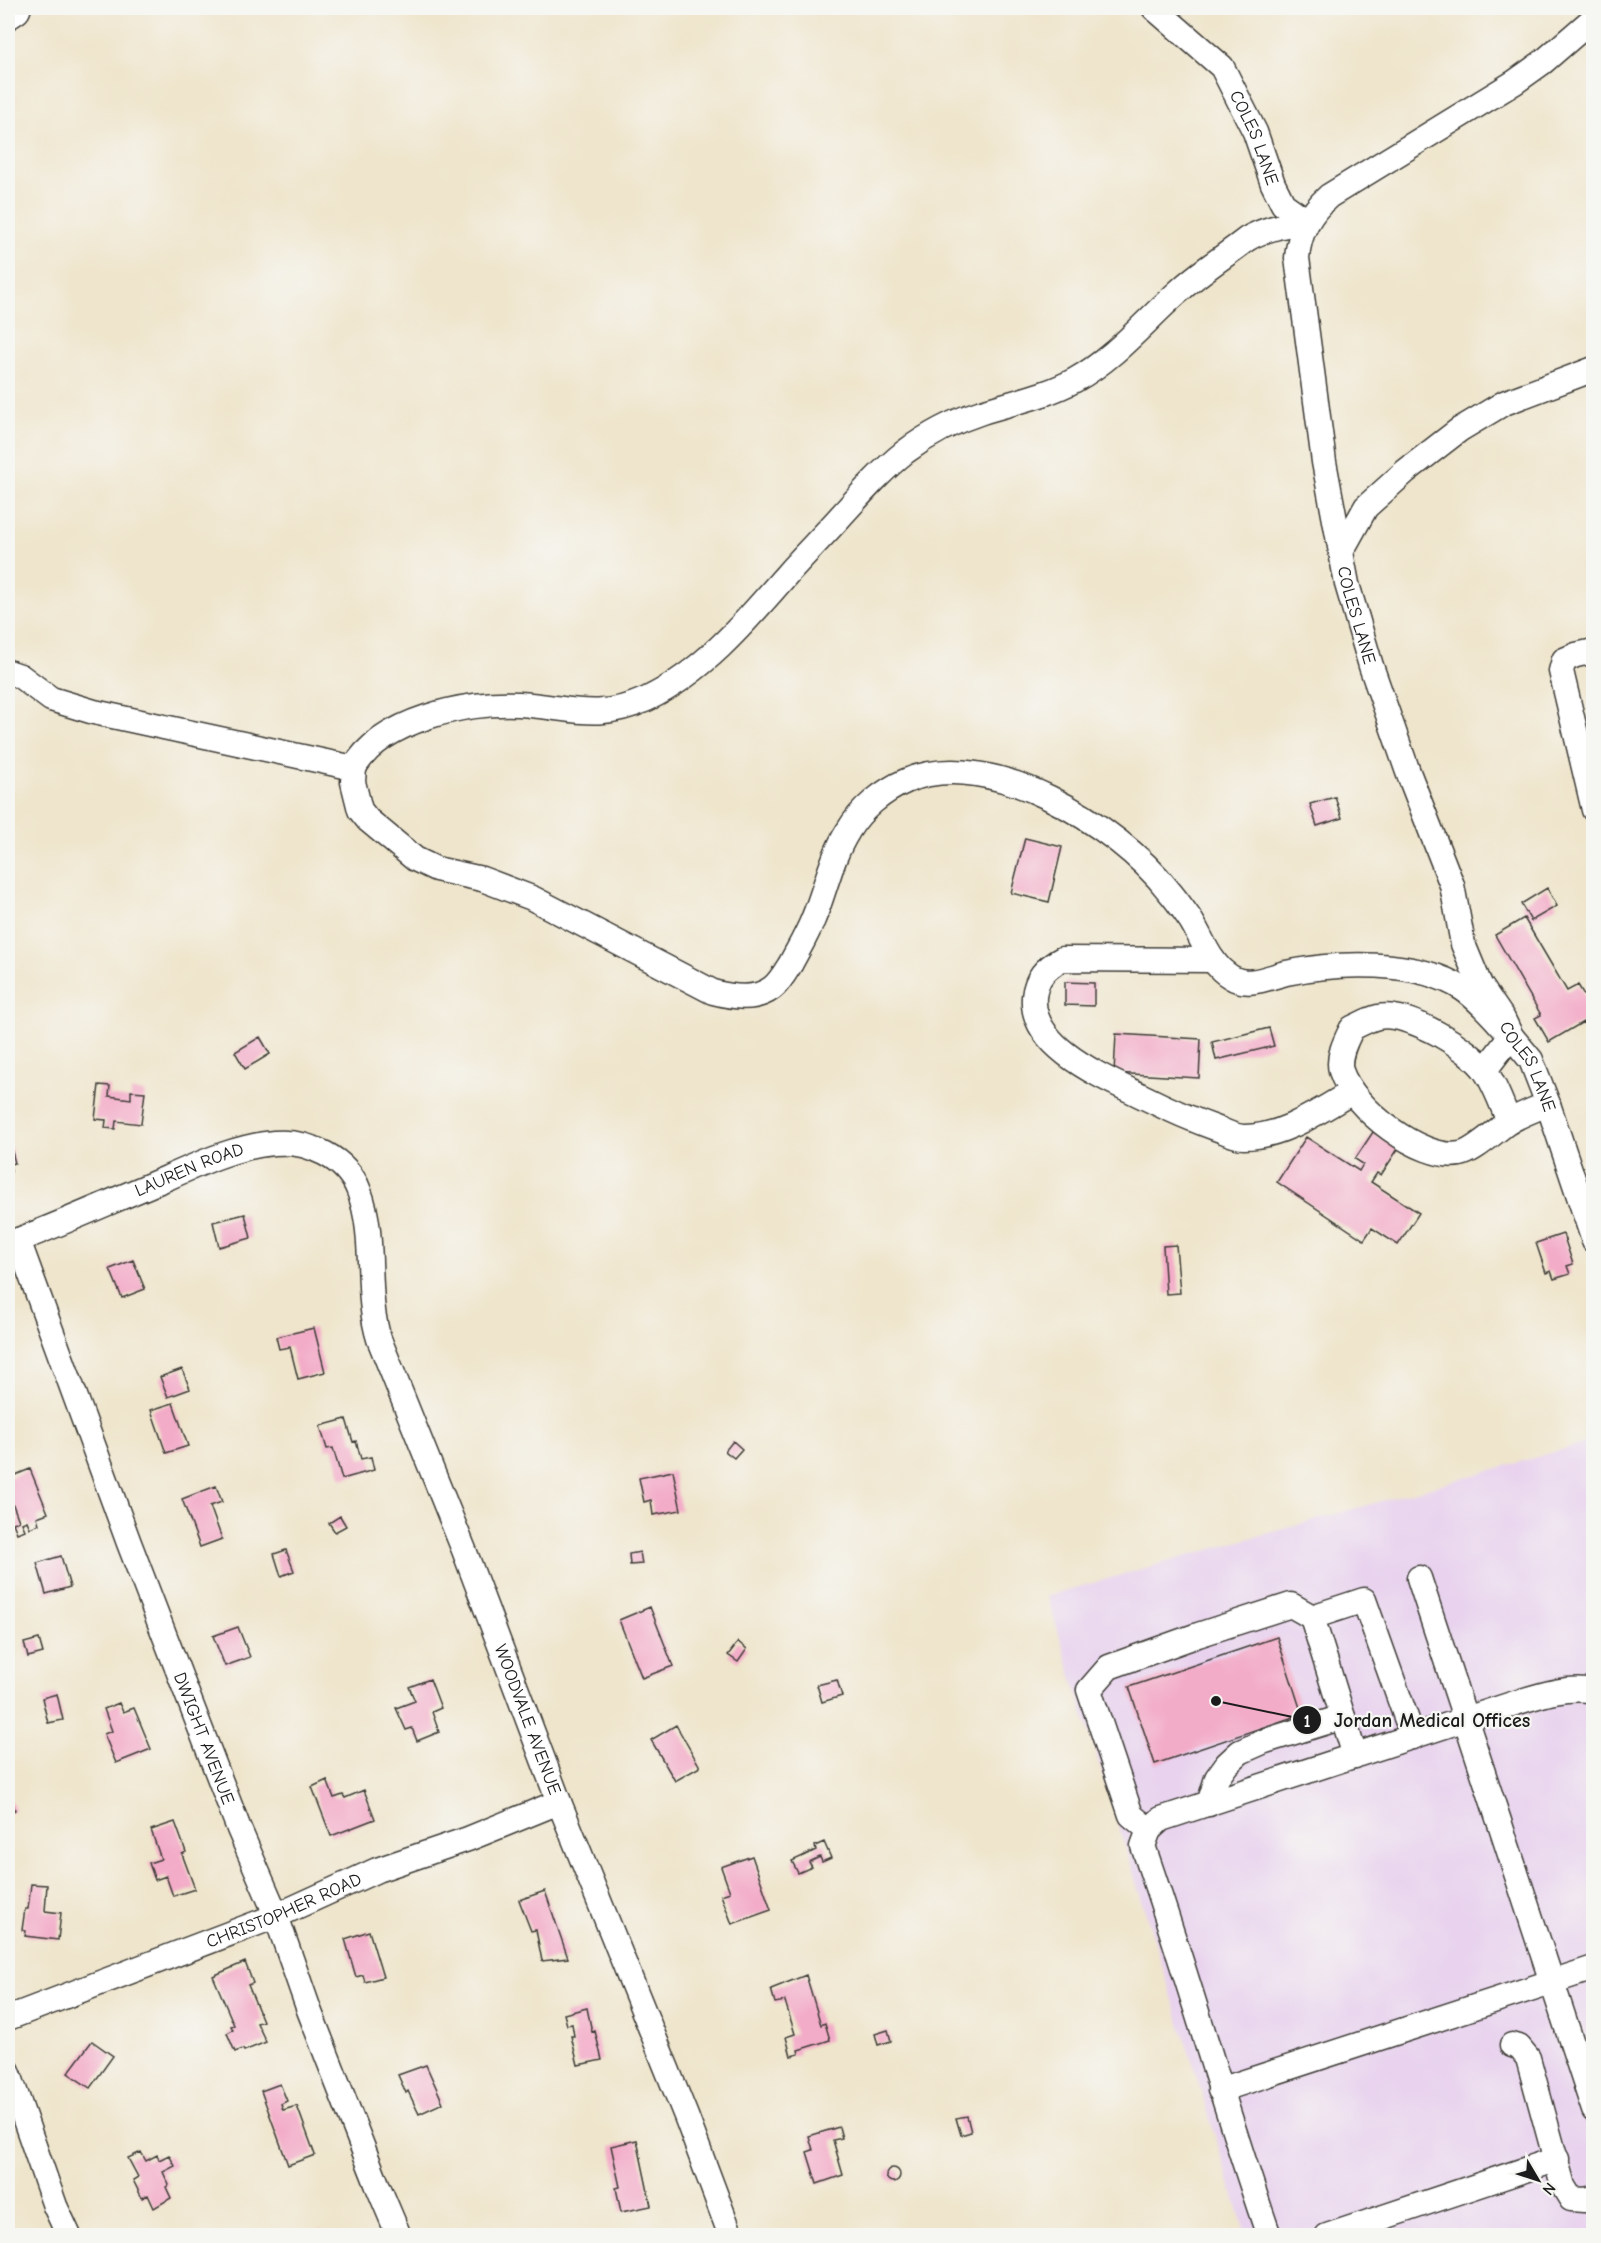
<svg xmlns="http://www.w3.org/2000/svg" width="1601" height="2243" viewBox="0 0 1601 2243" font-family="'Comic Neue',sans-serif">
<style>
.built{fill:#e8d2ee}
.building{fill:#f3acc8}
.lines{fill:none;stroke-linecap:round;stroke-linejoin:round}
.minor-casing{stroke:#3c3a36;stroke-width:27}
.highway-casing{stroke:#3c3a36;stroke-width:36}
.minor{stroke:#fff;stroke-width:24}
.highway{stroke:#fff;stroke-width:33}
.labels{text-anchor:middle;dominant-baseline:central;stroke-width:4.5;stroke-linejoin:round;paint-order:stroke}
.street-label{font-size:18px;fill:#1c1c1c;stroke:#f6f6f2}
.leader{fill:none;stroke:#1c1c1c;stroke-width:2}
.callout-dot{fill:#1c1c1c;stroke:#f6f6f2;stroke-width:2}
.mark-label{font-size:18px;text-anchor:middle;font-weight:bold;fill:#fff}
.callout-label{font-size:20px;text-anchor:middle;font-weight:bold;fill:#1c1c1c;stroke:#f6f6f2;stroke-width:4.5;stroke-linejoin:round;paint-order:stroke}
</style>
<rect width="100%" height="100%" fill="#f6f6f2"/>
<filter id="ink" filterUnits="userSpaceOnUse"><feTurbulence type="fractalNoise" baseFrequency=".0167" numOctaves="2"/><feDisplacementMap in="SourceGraphic" scale="12" xChannelSelector="R" yChannelSelector="G"/><feConvolveMatrix kernelMatrix="1 2 1 2 8 2 1 2 1" color-interpolation-filters="sRGB"/></filter>
<filter id="wash" filterUnits="userSpaceOnUse"><feTurbulence type="fractalNoise" baseFrequency=".008" numOctaves="4" result="noise"/><feDisplacementMap in="SourceGraphic" scale="24" xChannelSelector="R" yChannelSelector="G"/><feGaussianBlur stdDeviation="1.35" result="paint"/><feColorMatrix in="noise" values="0 0 0 0 0 0 0 0 0 0 0 0 0 0 0 0 0 1.4 0 .05"/><feComposite in="paint" operator="in"/></filter>
<g filter="url(#wash)">
<rect width="100%" height="100%" fill="#efe5cc"/>
<path class="built" d="M1593 1441V2235H1246L1047 1596Z"/>
<g id="blocks">
<path class="building" d="M1335 797 1342 818 1317 826 1310 804Z
M1025 838 1062 847 1049 902 1011 893Z
M1547 888 1557 906 1531 921 1521 904Z
M1524 918 1567 991 1578 985 1594 1011V1025L1587 1029 1583 1022 1549 1042 1535 1018 1541 1015 1495 935Z
M1065 982 1094 983V1006L1065 1005Z
M1269 1028 1274 1046 1216 1060 1212 1042Z
M1116 1034 1201 1039 1199 1078 1114 1073Z
M260 1037 270 1054 245 1069 235 1052Z
M99 1085 110 1086 109 1096 131 1099V1091L145 1092 141 1124 116 1121 115 1129 105 1128 106 1120 95 1119Z
M1373 1132 1398 1149 1381 1175 1377 1173 1371 1182 1419 1213 1398 1245 1372 1228 1364 1240 1277 1182 1306 1137 1359 1171 1363 1164 1355 1159Z
M11 1148 15 1163 10 1164 11 1172 8 1173V1149Z
M245 1214 251 1238 219 1247 213 1222Z
M1563 1234 1573 1264 1567 1266 1570 1274 1554 1279 1551 1271 1546 1273 1536 1243Z
M1176 1245 1180 1293 1166 1294 1163 1246Z
M133 1260 145 1289 122 1298 110 1269Z
M314 1328 325 1372 298 1379 290 1347 279 1349 276 1337Z
M182 1369 190 1389 168 1397 160 1377Z
M173 1403 188 1446 166 1453 151 1410Z
M346 1419 353 1442 356 1441 361 1459 371 1457 374 1470 342 1479 333 1448 327 1449 320 1426Z
M733 1441 742 1449 734 1458 725 1451Z
M30 1469 48 1513 37 1517 39 1524 30 1528 27 1521 22 1523 25 1530 17 1533 13 1523 19 1521 8 1491V1478Z
M673 1471 681 1510 653 1515 651 1500 644 1502 639 1478Z
M216 1486 222 1502 210 1506 222 1539 200 1547 182 1499Z
M340 1516 346 1526 335 1532 329 1523Z
M286 1550 294 1571 281 1576 274 1554Z
M640 1552 642 1564 630 1565 629 1554Z
M61 1556 70 1587 46 1594 37 1563Z
M650 1607 673 1666 642 1678 619 1620Z
M238 1627 250 1657 225 1666 213 1636Z
M1277 1637 1302 1714 1155 1764 1129 1687Z
M39 1639 43 1653 28 1657 24 1643Z
M738 1642 747 1649 738 1662 728 1655Z
M430 1679 441 1708 432 1712 439 1732 417 1741 412 1728 406 1730 396 1708 415 1701 409 1687Z
M837 1680 842 1696 822 1702 817 1685Z
M57 1694 63 1720 48 1723 42 1698Z
M119 1703 123 1712 134 1708 151 1749 116 1763 104 1734 112 1731 104 1709Z
M676 1725 700 1767 675 1781 651 1740Z
M327 1780 334 1798 343 1795 345 1798 364 1790 375 1819 331 1836 312 1787Z
M12 1801 15 1810 8 1814V1803Z
M175 1822 186 1852 182 1854 195 1889 173 1896 166 1876 155 1880 149 1863 161 1859 151 1830Z
M824 1842 831 1858 822 1862 820 1857 809 1862 812 1867 798 1873 792 1861 816 1850 815 1846Z
M752 1856 771 1910 732 1924 721 1895 730 1892 721 1867Z
M31 1884 47 1885 45 1911 61 1913 58 1940 25 1936 26 1931 22 1930 25 1909H28Z
M545 1891 568 1958 542 1961 536 1930 531 1931 519 1900Z
M369 1931 383 1977 365 1982 363 1975 356 1977 345 1939Z
M245 1962 253 1983 248 1985 263 2021 257 2023 266 2042 244 2051 243 2049 235 2052 227 2033 233 2030 231 2026 234 2025 213 1976Z
M806 1975 821 2025 825 2023 830 2040 798 2050 799 2054 791 2056 786 2037 795 2034 785 2001 775 2003 771 1989Z
M587 2008 592 2032 595 2031 602 2060 578 2065 571 2036H574L572 2024 567 2025 564 2014Z
M888 2030 891 2041 878 2045 875 2034Z
M92 2041 113 2056 90 2088 68 2073Z
M426 2065 443 2103 419 2114 408 2091 406 2093 398 2075Z
M280 2084 287 2101 281 2104 283 2110 297 2106 315 2155 288 2165 261 2091Z
M967 2116 971 2132 961 2135 956 2118Z
M839 2127 842 2138 833 2140 843 2175 817 2184 807 2152 813 2150 809 2136Z
M637 2140 651 2206 621 2212 616 2188 620 2187 611 2146Z
M141 2152 146 2161 157 2155 159 2160 169 2155 175 2166 163 2172 169 2185 166 2187 171 2198 154 2208 148 2195 142 2198 133 2180 138 2177 128 2158Z
M886 2175a7 7 0 1 1 14 0a7 7 0 1 1-14 0Z
M319 2229 334 2235V2236H316Z"/>
</g>
</g>
<g filter="url(#ink)">
<use href="#blocks" fill-opacity="0" stroke="#3c3a36" stroke-width="1.5"/>
<g class="lines">
<defs>
<g id="minor">
<path id="s1" d="M1154 8 1222 67 1255 132 1273 184 1283 204 1307 221"/>
<path id="s2" d="M1594 18 1543 62 1515 82 1329 196C1310 213 1299 232 1297 258L1324 462 1347 584 1371 666 1408 772 1452 885 1463 944 1480 985 1503 1019 1511 1036 1531 1060 1548 1104 1594 1241"/>
<path d="M1341 552 1366 507 1406 471 1459 430 1504 403 1594 369"/>
<path d="M1594 651 1576 655 1564 660 1561 671 1594 810"/>
<path d="M8 672 20 676 51 699 94 712 354 768C381 720 467 701 519 704 570 707 596 722 647 699 704 672 748 619 788 573 805 554 823 536 840 517 861 494 881 471 905 452 929 434 954 421 982 412 1013 402 1046 396 1075 380 1115 358 1144 322 1178 292 1199 272 1224 257 1247 239 1266 228 1286 225 1307 221"/>
<path d="M354 768 353 782 360 810 368 820 415 859 436 869 482 879 532 898 713 992C732 997 755 1001 772 988 780 982 786 971 791 963 799 948 808 933 814 917 826 888 831 858 848 831 861 809 883 791 906 781 990 745 1118 826 1168 890 1176 899 1183 909 1190 919 1203 939 1209 964 1231 977 1248 988 1269 977 1286 973 1338 962 1416 959 1463 989 1481 1001 1496 1020 1511 1036"/>
<path d="M1213 960 1062 959C1045 968 1036 978 1034 997 1030 1049 1108 1079 1146 1098 1170 1110 1193 1120 1218 1129 1226 1132 1235 1137 1244 1137 1283 1137 1319 1111 1352 1092"/>
<path d="M1485 1070 1511 1036"/>
<path d="M1509 1122C1502 1105 1496 1087 1486 1072 1470 1048 1408 1011 1378 1017 1369 1019 1361 1024 1352 1028 1346 1040 1337 1057 1341 1071 1353 1108 1421 1161 1460 1154 1474 1152 1497 1129 1510 1121 1522 1114 1535 1109 1548 1104"/>
<path id="s3" d="M18 1240 129 1543 239 1829 274 1910 309 2010 377 2184 399 2236"/>
<path id="s4" d="M8 1244C61 1224 114 1200 167 1178 201 1163 237 1146 274 1143 308 1140 347 1158 359 1191 377 1238 364 1291 379 1339L464 1550 559 1802 686 2116 731 2236"/>
<path d="M1419 1578 1594 2110"/>
<path d="M1355 1756 1312 1617 1364 1600 1413 1737"/>
<path d="M1209 1804 1217 1778 1227 1764 1240 1752 1265 1741 1343 1717"/>
<path d="M1149 1830 1131 1815 1089 1690 1109 1667 1198 1635 1291 1605 1312 1617"/>
<path id="s5" d="M8 2018 276 1916 377 1870 468 1839 559 1802"/>
<path d="M1512 2045 1519 2047 1528 2058 1563 2186 1571 2199 1585 2200 1594 2198"/>
<path d="M8 2071 55 2206 69 2236"/>
<path d="M1220 2090 1594 1968"/>
<path d="M1269 2236C1224 2107 1188 1975 1143 1846L1149 1830 1161 1819 1515 1703C1541 1695 1566 1686 1594 1691"/>
<path d="M1327 2236 1557 2159"/>
</g>
<path id="highway" d="M8 12 14 8"/>
</defs>
<use href="#minor" class="minor-casing"/>
<use href="#highway" class="highway-casing"/>
<use href="#minor" class="minor"/>
<use href="#highway" class="highway"/>
</g>
</g>
<g class="labels">
<g class="street-label">
<text stroke="none"><textPath href="#s1" startOffset="168">COLES LANE</textPath></text>
<text stroke="none"><textPath href="#s2" startOffset="754">COLES LANE</textPath></text>
<text stroke="none"><textPath href="#s2" startOffset="1240">COLES LANE</textPath></text>
<text stroke="none"><textPath href="#s4" startOffset="196">LAUREN ROAD</textPath></text>
<text stroke="none"><textPath href="#s4" startOffset="948">WOODVALE AVENUE</textPath></text>
<text stroke="none"><textPath href="#s3" startOffset="532">DWIGHT AVENUE</textPath></text>
<text stroke="none"><textPath href="#s5" startOffset="296">CHRISTOPHER ROAD</textPath></text>
</g>
</g>
<path class="leader" d="M1216 1701L1307 1720"/>
<g class="callout-dot">
<circle cx="1216" cy="1701" r="6"/>
<circle cx="1307" cy="1720" r="15"/>
</g>
<g class="mark-label">
<text x="1307" y="1727">1</text>
</g>
<g class="callout-label">
<text x="1432" y="1727">Jordan Medical Offices</text>
</g>
<rect width="1601" height="2243" fill="none" stroke="#f6f6f2" stroke-width="30"/>
<g transform="translate(1538 2180) rotate(129)" stroke="#f6f6f2" stroke-width="4.5" paint-order="stroke">
<path d="M0-4.5L10 22L0 15L-10 22Z" fill="#1c1c1c"/>
<text y="-9" font-size="16" font-weight="bold" text-anchor="middle" fill="#1c1c1c">N</text>
</g>
</svg>
